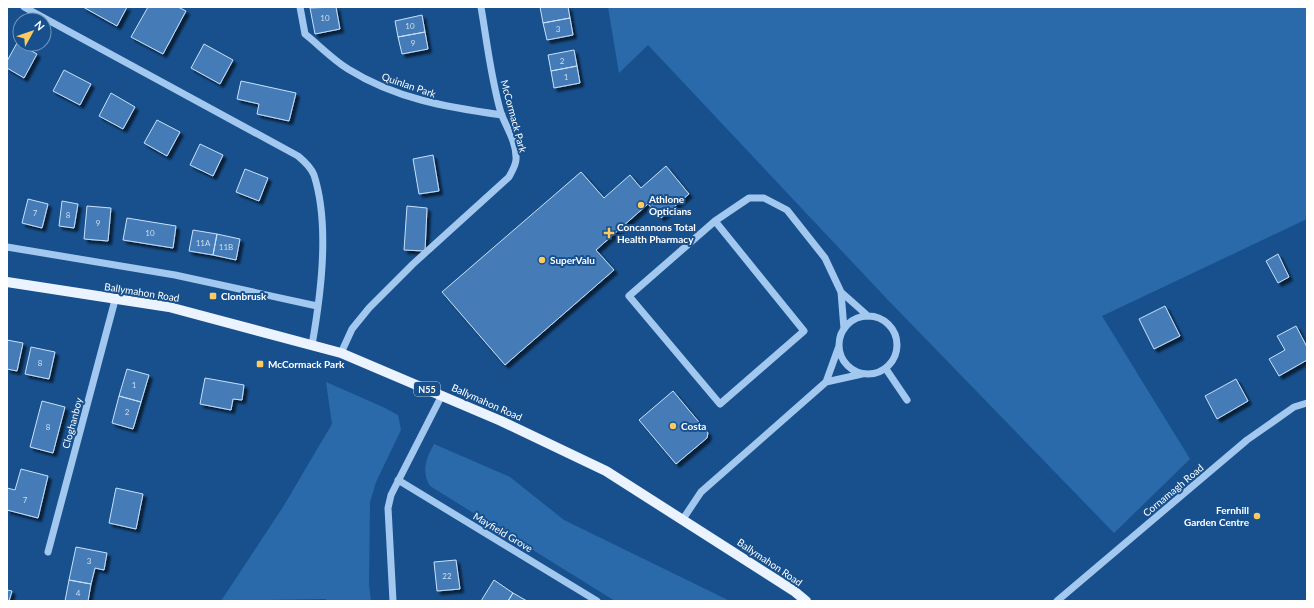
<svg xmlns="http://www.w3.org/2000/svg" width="1314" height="608" viewBox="0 0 1314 608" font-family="Lato,sans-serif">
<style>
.green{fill:#2a6aab}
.building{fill:#447cb7;stroke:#c8e1fb;filter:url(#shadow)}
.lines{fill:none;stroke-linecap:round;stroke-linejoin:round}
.minor{stroke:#a2c8ef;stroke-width:7}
.major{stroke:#eaf3ff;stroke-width:10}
.poi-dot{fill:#ffca60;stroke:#17508d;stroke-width:1.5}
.labels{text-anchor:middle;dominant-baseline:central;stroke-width:4;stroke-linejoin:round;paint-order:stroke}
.number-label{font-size:8px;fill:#d0deed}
.shield{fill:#17508d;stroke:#b9cadd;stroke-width:1}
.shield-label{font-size:9px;font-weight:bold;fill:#fff}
.street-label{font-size:10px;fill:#fff;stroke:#17508d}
.poi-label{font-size:10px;font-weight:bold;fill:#fff;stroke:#17508d;text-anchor:start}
</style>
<defs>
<filter id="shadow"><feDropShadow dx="3.5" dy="3.5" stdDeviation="1" flood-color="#0009"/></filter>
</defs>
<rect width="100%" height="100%" fill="#17508d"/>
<path class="green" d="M608 7H1307V219L1102 316 1190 459 1114 533 887 299 648 45 619 73Z
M326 382 383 407 398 415 401 430 376 482 370 502 369 584 371 601H327L326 599 221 601 283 507 332 424Z
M434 444 510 477 564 520 730 601H615L430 486C421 471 426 459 434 444Z"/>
<path class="building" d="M83 7H127L117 26Z
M148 7H178L186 11 163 54 131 37Z
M336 7 340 29 315 34 310 8Z
M540 7H568L570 18 543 23Z
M422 15 425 32 398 37 395 21Z
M570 18 573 35 547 40 543 23Z
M425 32 428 49 402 54 398 37Z
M17 43 37 54 24 78 7 68V61Z
M204 44 233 60 220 84 191 68Z
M574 50 577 66 551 71 548 55Z
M577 66 580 83 554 88 551 71Z
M64 70 91 84 80 105 53 91Z
M241 81 296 93 289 121 257 114 259 104 237 99Z
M111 93 135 107 123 129 99 116Z
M157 120 180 132 167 156 144 143Z
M200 144 223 155 213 176 190 165Z
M433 155 439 191 419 194 413 159Z
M666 166 689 194 661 218 648 204 596 250 614 270 505 365 442 292 581 172 604 198 630 175 641 188Z
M245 169 268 178 259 201 236 192Z
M28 199 48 204 42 228 22 223Z
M62 201 78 204 74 228 59 226Z
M87 206 111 208 108 241 84 239Z
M407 206 427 208 425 251 404 250Z
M127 218 176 226 173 248 123 240Z
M193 230 217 234 213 255 189 251Z
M217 234 240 239 236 260 213 255Z
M1278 254 1289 277 1278 283 1266 261Z
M1165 306 1180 336 1154 349 1139 319Z
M1296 326 1307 347V360L1279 376 1269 359 1285 350 1277 336Z
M7 340 23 343 17 371 7 369Z
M31 347 55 352 49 379 25 374Z
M127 369 149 375 141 402 119 396Z
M205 378 244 385 242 400 233 399 231 410 200 404Z
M1236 379 1248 401 1217 419 1205 396Z
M673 391 708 433 707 438 676 464 639 420Z
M119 396 141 402 133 429 112 423Z
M42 401 65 407 53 453 30 447Z
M21 469 48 476 38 518 7 510V488L15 490Z
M116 488 143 494 136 529 109 523Z
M76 547 107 553 104 570 95 568 91 584 69 580Z
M456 560 460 589 437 591 434 562Z
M69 580 91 584 88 601H65Z
M494 580 513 593 508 601H481Z
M7 590 12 591 9 601H7Z
M513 593 527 601H508Z"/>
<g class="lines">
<path class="minor" d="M24 7 298 156C304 161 311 167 314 175 330 225 321 294 312 345
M300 7 305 34C319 45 332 59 348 69 396 99 446 107 502 115
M715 221 804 331 720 404 629 296 715 221 749 198H764L787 210 825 258 841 292 844 329
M7 247 175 275 317 306
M841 292 868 316
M839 345a29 29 0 1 1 58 0a29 29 0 1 1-58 0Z
M341 353 352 329 369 308 413 264 509 177C512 171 517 164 516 157 516 141 506 127 501 113 491 79 487 42 481 7
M886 369 907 400
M826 382 862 374
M398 480 597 601
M683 519 701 492 826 382 839 346
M48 552 115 300
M393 601 388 508 391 495 442 395
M1057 601 1247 440 1294 407 1307 403"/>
<path class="major" d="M7 282 169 307 341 353 501 421 606 471 794 591 806 601"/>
</g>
<g class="poi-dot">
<circle cx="641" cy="205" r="4"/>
<path d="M607 227h4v4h4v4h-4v4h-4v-4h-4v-4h4z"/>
<circle cx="542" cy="260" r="4"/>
<rect x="209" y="292" width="8" height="8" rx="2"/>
<rect x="256" y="360" width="8" height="8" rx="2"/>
<circle cx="673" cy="426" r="4"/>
<circle cx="1257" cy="516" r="4"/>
</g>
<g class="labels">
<g class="number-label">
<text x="325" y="18">10</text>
<text x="410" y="26">10</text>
<text x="558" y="29">3</text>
<text x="413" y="43">9</text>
<text x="562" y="61">2</text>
<text x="566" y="77">1</text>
<text x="35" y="213">7</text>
<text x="68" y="215">8</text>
<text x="98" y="223">9</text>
<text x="150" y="233">10</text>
<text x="203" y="243">11A</text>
<text x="226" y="247">11B</text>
<text x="40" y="363">8</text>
<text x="134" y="385">1</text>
<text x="127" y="412">2</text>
<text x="48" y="427">8</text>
<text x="25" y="500">7</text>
<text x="89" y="561">3</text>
<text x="447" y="576">22</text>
<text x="78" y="593">4</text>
</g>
<rect class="shield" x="414" y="382" width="26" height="14" rx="3"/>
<g class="shield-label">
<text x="427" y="389">N55</text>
</g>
<g class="street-label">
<text transform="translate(409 85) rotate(19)">Quinlan Park</text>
<text transform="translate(514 116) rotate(75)">McCormack Park</text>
<text transform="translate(142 292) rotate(9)">Ballymahon Road</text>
<text transform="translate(487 402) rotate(24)">Ballymahon Road</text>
<text transform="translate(72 423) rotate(-75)">Cloghanboy</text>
<text transform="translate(1173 490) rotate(-40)">Cornamagh Road</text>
<text transform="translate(503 532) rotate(31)">Mayfield Grove</text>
<text transform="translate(770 562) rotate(34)">Ballymahon Road</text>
</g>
<g class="poi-label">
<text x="649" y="199">Athlone<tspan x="649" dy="12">Opticians</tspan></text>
<text x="617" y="227">Concannons Total<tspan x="617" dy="12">Health Pharmacy</tspan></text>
<text x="550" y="260">SuperValu</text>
<text x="221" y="296">Clonbrusk</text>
<text x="268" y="364">McCormack Park</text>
<text x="681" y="426">Costa</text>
<text x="1249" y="510" text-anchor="end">Fernhill<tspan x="1249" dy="12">Garden Centre</tspan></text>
</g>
</g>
<rect width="1314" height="608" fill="none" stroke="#ffffff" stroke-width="16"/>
<g transform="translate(32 32) rotate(50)"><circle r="19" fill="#17508d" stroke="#7496bb"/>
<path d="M0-3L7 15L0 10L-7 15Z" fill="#ffca60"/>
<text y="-6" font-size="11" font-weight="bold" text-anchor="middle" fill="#ffffff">N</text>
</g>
</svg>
